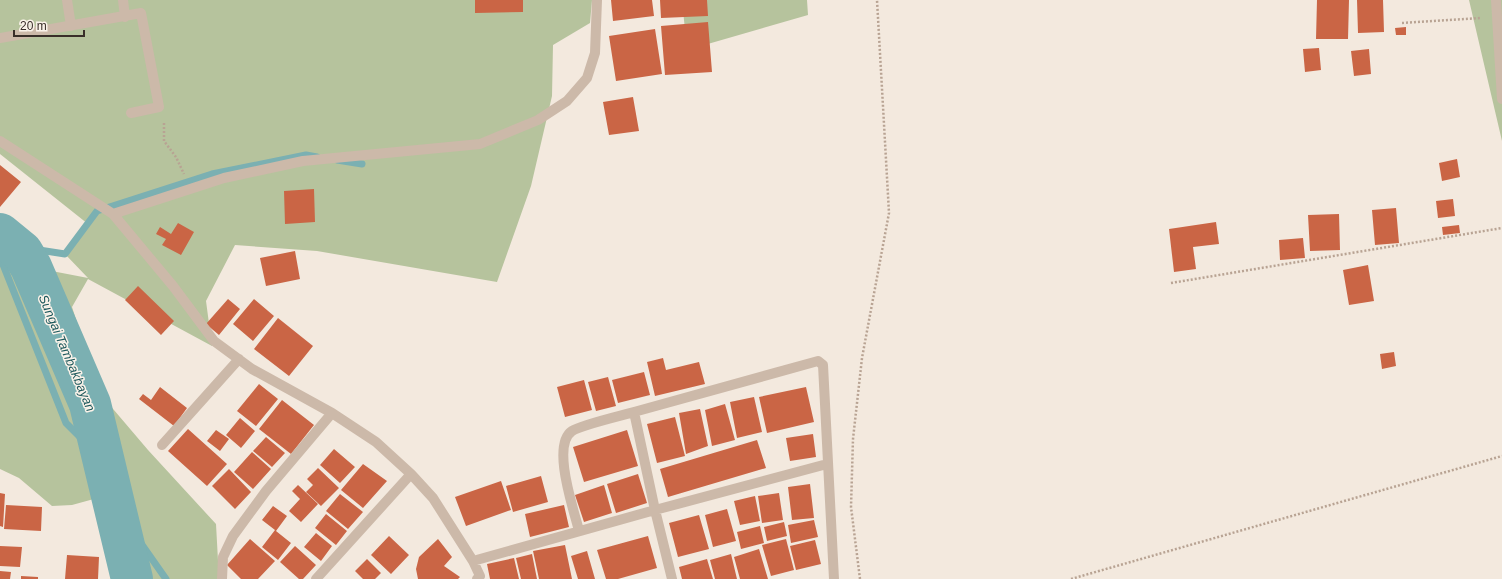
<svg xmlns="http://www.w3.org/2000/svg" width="1502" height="579" viewBox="0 0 1502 579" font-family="Arial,sans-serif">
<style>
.green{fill:#b6c39d}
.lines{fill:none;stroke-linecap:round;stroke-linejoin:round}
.stream{stroke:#7bb0b2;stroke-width:7}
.river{stroke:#7bb0b2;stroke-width:42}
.building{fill:#ca6545}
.path{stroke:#b8a393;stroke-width:2.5;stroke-dasharray:2 2;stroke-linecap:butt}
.minor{stroke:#ccb9a9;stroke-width:10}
.labels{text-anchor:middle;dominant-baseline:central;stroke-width:3;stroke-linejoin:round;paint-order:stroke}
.water-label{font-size:13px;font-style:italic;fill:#1d585c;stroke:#fbf3ea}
</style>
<rect width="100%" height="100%" fill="#f3e9de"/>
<path class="green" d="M0 0H592L590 23 553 45 552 96 531 186 497 282 317 251 235 245 206 301 212 346 88 279 72 307 90 362 108 403 148 450 216 524 219 579H120L126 511 106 427 39 285 90 404 112 494 72 505 52 506 19 478 0 469V234L22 252 31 267 88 278 65 254 88 224 0 154Z
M682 0H807L808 15 687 50Z
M1469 0H1502V141Z"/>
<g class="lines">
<path class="stream" d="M337 160 362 164
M0 244 65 254 97 211 212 174 306 155 317 157
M0 257 66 423 88 445 133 532 166 579"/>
<path class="river" d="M0 234 22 252 31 267 90 404 132 579"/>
</g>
<path class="building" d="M475 0H523V12L475 13Z
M611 0H652L654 16 613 21Z
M660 0H707L708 16 661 18Z
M1317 0H1349L1348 39H1316Z
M1357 0H1383L1384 32 1358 33Z
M708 22 712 72 665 75 661 26Z
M1406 27V35H1396L1395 28Z
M655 29 662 74 616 81 609 36Z
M1319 48 1321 70 1305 72 1303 49Z
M1369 49 1371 74 1354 76 1351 51Z
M633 97 639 131 609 135 603 102Z
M1457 159 1460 177 1442 181 1439 163Z
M0 165 21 182 0 207Z
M314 189 315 222 285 224 284 191Z
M1453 199 1455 216 1438 218 1436 201Z
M1396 208 1399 243 1375 245 1372 210Z
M1339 214 1340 250 1310 251 1308 215Z
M1216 222 1219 244 1193 247 1196 269 1174 272 1169 229Z
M178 223 194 232 181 255 162 245 166 239 156 234 160 227 171 234Z
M1459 225 1460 233 1443 235 1442 227Z
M1303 238 1305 258 1280 260 1279 240Z
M295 251 300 279 266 286 260 258Z
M1368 265 1374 301 1349 305 1343 270Z
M138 286 174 321 161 335 125 300Z
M228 299 240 309 219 335 206 324Z
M254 299 274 316 253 341 233 324Z
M278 318 313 346 289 376 254 349Z
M1394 352 1396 366 1382 369 1380 354Z
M663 358 666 370 699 362 705 384 655 396 647 362Z
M644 372 650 395 618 403 612 380Z
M608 377 616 406 596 411 588 382Z
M584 380 592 410 565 417 557 387Z
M259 384 278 399 256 426 237 411Z
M160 387 187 408 174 426 139 399 143 394 151 400Z
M806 387 814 422 767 433 759 397Z
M754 397 762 432 737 438 730 402Z
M282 400 314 425 291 454 259 429Z
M725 404 735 440 712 446 705 410Z
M700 409 708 446 686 454 679 413Z
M675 417 685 456 657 463 647 424Z
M240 418 255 431 241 448 226 435Z
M188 429 227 464 207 486 168 451Z
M216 430 229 439 220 451 207 441Z
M627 430 638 466 584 482 573 447Z
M813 434 816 457 790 461 786 438Z
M266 437 285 453 272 467 253 451Z
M757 440 766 468 668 497 660 469Z
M334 449 355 467 340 483 320 465Z
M252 452 271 469 253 489 234 472Z
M363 464 387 481 363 508 341 490Z
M318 468 339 488 321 506 306 492 313 485 307 479Z
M229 469 251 492 235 509 212 486Z
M638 474 647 503 616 513 607 484Z
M541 476 548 502 513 512 506 486Z
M501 481 511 510 466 526 455 497Z
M810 484 814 518 792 520 788 487Z
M298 485 318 504 301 522 289 511 300 499 292 491Z
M604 485 612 513 584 522 575 495Z
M0 493 5 494 3 527 0 526Z
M779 493 783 520 762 523 758 496Z
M340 494 363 512 348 529 326 511Z
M755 496 760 521 740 525 734 501Z
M6 505 42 507 41 531 4 529Z
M564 505 569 527 530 537 525 514Z
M273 506 287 516 276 531 291 543 278 560 262 547 275 530 262 520Z
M727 509 736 541 713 547 705 515Z
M326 514 347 531 336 545 315 528Z
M699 515 709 549 678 557 669 523Z
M814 520 818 537 791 543 788 525Z
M784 522 787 536 767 541 764 527Z
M760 526 764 543 741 549 737 532Z
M316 533 332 546 321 561 304 547Z
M389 536 409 555 391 574 371 555Z
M648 536 657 568 618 579H606L597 550Z
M250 539 275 561 258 579H241L227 565Z
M438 539 452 557 444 566 460 577 458 579H418L416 569 419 557Z
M786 539 794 570 771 576 762 545Z
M815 540 821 564 796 570 790 546Z
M565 545 572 579H539L533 551Z
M0 546 22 547 20 567 0 566Z
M295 546 316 565 303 579H299L280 562Z
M759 549 768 579H740L734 557Z
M587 551 595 579H578L571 556Z
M532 554 537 579H521L516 558Z
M731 554 737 579H715L710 560Z
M67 555 99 557 98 579H65Z
M514 558 519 579H490L487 564Z
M367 559 381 573 375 579H363L355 571Z
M707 559 713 579H682L679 567Z
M0 571 11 572 10 579H0Z
M21 576 38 577V579H21Z"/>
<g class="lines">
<path class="path" d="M1402 23 1481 18
M164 123V141L176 157 184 174
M1171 283 1502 228
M860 579 851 507 853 439 862 358 889 213 877 0
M1071 579 1502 456"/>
<path class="minor" d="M67 0 71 26
M123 0 125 17
M1496 0 1502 99
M0 38 141 13 159 107 131 113
M0 141 113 214 224 178 303 161 480 144 538 120 567 101 587 78 595 53 597 0
M113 214 173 286 214 341 252 369 332 413 376 442 411 474 433 498 473 561
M634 412 818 361 823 365 834 579
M162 445 239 359
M222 579 223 557 233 536 266 491 332 413
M316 579 411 474
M477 579 480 576 473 561 655 510 634 412C620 416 581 425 572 431 551 445 574 510 579 531
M672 579 655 510 827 464"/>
</g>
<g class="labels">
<g class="water-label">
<text transform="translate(67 353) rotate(67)">Sungai Tambakbayan</text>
</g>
</g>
<path d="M14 30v6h70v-6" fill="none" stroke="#392e29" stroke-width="2"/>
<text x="20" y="30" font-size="12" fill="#392e29" stroke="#fbf3ea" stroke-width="3" paint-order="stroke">20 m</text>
</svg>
